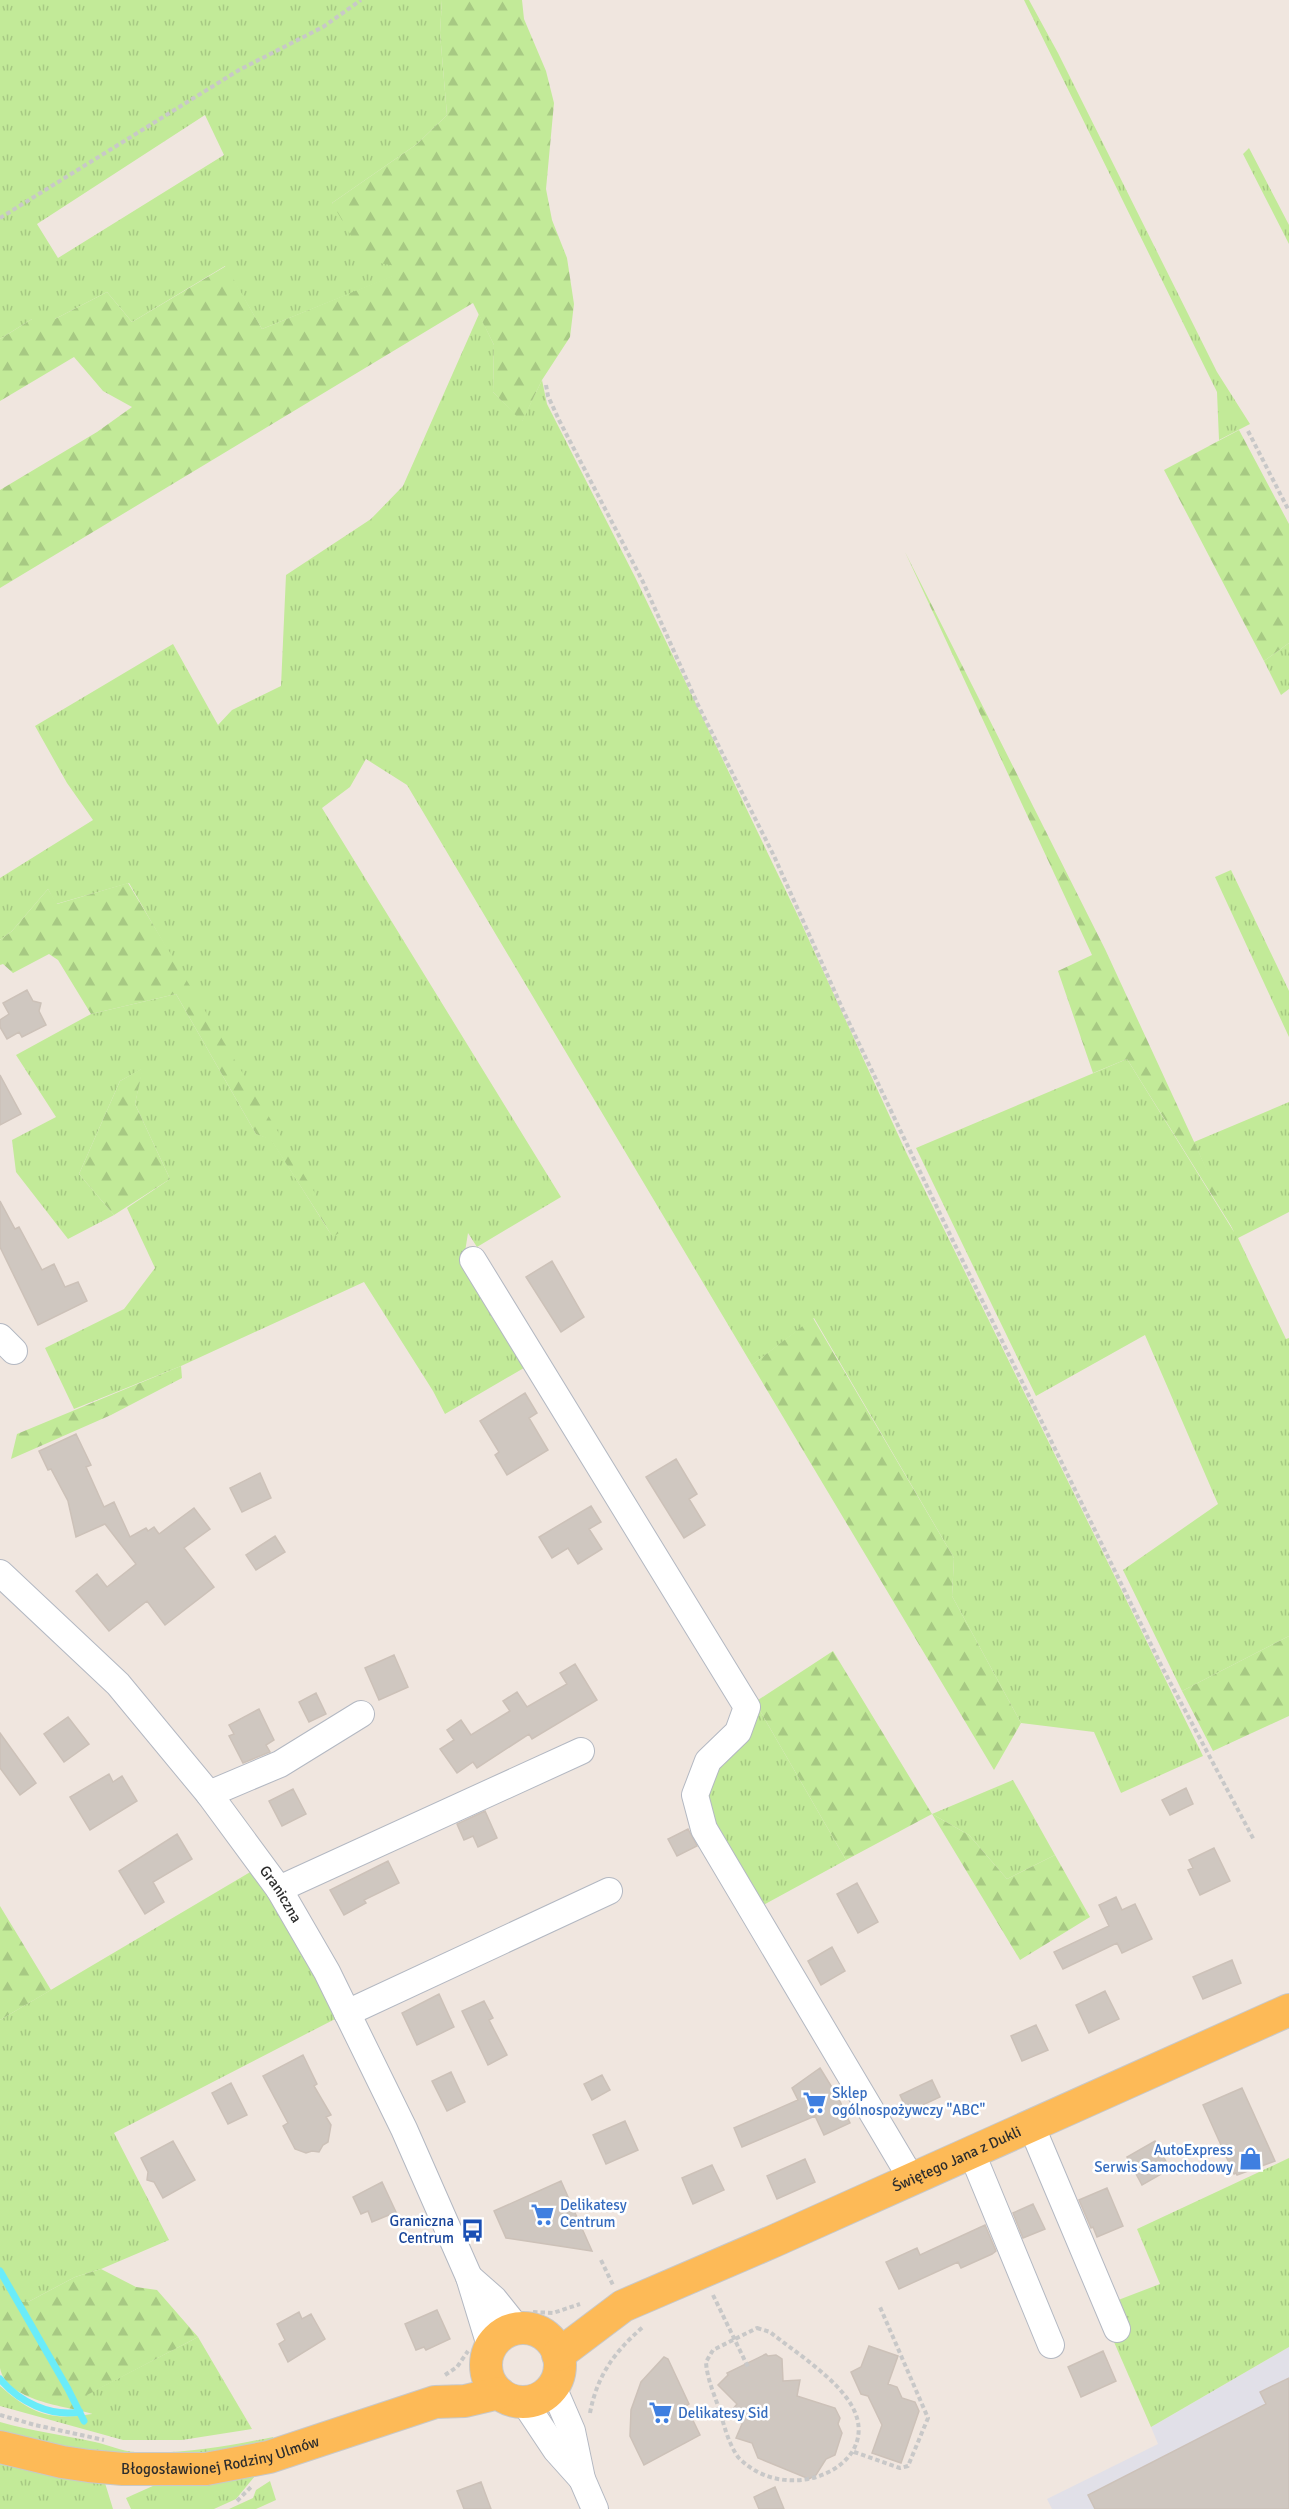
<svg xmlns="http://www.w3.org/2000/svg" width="1289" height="2509" viewBox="0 0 1289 2509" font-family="Signika,sans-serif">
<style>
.industrial{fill:#e1e0e8}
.grass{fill:url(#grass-tufts);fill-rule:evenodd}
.forest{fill:url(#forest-firs)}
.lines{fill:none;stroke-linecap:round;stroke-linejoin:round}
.stream{stroke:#6aecf9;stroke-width:7}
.building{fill:#cfc7c0;stroke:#ccc1b8;stroke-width:1.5}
.minor-casing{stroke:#b3b8c2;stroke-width:28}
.major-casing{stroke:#c8c8c8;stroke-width:34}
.path{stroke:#c8c8c8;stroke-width:4;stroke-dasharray:4.5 3;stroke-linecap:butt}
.minor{stroke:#fff;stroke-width:26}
.major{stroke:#fdba57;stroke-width:32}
.labels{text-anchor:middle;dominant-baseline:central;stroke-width:5;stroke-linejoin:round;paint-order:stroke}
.street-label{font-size:15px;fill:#2d2d2d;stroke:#fff}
.shop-label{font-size:15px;fill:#366cbe;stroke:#fff;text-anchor:start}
.transit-label{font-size:15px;fill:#164399;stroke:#fff;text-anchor:end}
</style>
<defs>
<pattern id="grass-tufts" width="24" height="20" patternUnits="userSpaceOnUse" patternTransform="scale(1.5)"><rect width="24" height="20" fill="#c2ea98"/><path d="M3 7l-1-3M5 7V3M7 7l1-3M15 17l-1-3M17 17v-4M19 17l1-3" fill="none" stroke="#a7c983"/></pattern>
<pattern id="forest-firs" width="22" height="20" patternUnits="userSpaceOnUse" patternTransform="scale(1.5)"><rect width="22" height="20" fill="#c2ea98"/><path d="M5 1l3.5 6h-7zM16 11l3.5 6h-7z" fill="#a7c983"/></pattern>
</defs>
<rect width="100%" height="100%" fill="#f0e6df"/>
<path class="industrial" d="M1289 2347V2509H1052L1047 2499 1158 2444 1151 2427Z"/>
<path class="grass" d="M0 0H442L440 33 447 115 417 144 332 203 411 269 262 329 225 266 132 322 107 292 55 319H32L0 339ZM205 115 224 155 58 258 37 224Z
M1024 0H1029L1058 53 1217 372 1250 424 1219 440 1217 392Z
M1249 148 1289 225V244L1243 154Z
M479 314 494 345 493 392 522 421 542 380 547 404 635 577 798 916 906 1152 1203 1756 1121 1793 1094 1732 1021 1723 952 1596 954 1558 814 1318 752 1365 407 785 366 759 350 787 322 808 561 1197 477 1247 468 1233 464 1258 529 1365 445 1414 433 1391 364 1282 181 1366 74 1409 45 1348 124 1309 155 1268 127 1208 170 1179 135 1104 142 1069 120 1081 79 1174 114 1215 68 1239 16 1172 12 1140 56 1117 16 1055 91 1014 176 994 256 1134 271 1139 332 1236 129 883 56 904 48 889 12 931 0 940V878L93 820 67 783 35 726 173 644 218 725 232 710 281 686 286 575 371 519 403 486Z
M1289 643V689L1281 695 1264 661Z
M1231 870 1289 991V1037L1215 877Z
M1127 1059 1234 1232 1194 1142 1289 1102V1212L1238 1238 1286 1339 1289 1338V1636L1182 1691 1123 1570 1218 1504 1145 1335 1036 1396 916 1148Z
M755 1702 846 1860 756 1909 723 1850 701 1792Z
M1013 1780 1055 1855 1007 1879 969 1835 932 1814Z
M252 1871 301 1947 339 2017 114 2133 169 2240 101 2269 75 2277 28 2302H0V2020Z
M1289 2158V2347L1151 2427 1114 2342 1128 2336 1113 2302 1160 2284 1137 2229Z
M198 2337 252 2429 182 2440H123L0 2406V2386C32 2414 50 2421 92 2414L86 2395Z
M0 2422C32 2431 63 2435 95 2442 109 2445 121 2451 135 2452 181 2455 228 2446 273 2437L274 2441C256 2444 238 2450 219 2452 146 2461 71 2454 0 2431Z
M0 2464 66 2479 105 2483 113 2509H0Z
M255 2476 236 2499 214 2509H131L126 2498 155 2485 206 2483Z
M270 2481 276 2500 256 2509H229L253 2498 256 2490Z"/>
<path class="forest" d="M442 0H522L524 19 546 71 554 103 546 189 552 220 567 258 574 304 570 337 542 380 522 422 493 392 494 345 473 303 0 588V490L97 432 132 407 103 391 74 357 0 401V339L32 319H55L107 292 132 322 226 266 262 329 409 269 365 260 332 203 417 144 447 115 440 33Z
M1239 430 1289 524V643L1264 661 1164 470Z
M905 552 1105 949 1238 1237 1127 1059 1093 1073 1058 971 1092 955Z
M128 883 339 1233 333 1237 271 1140 256 1134 176 994 91 1014 58 960 49 954 13 973 3 964 0 965V940L12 931 48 889 57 904Z
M143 1068 135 1104 170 1179 114 1215 79 1174 120 1081Z
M813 1318 954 1558 952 1596 1021 1723 994 1770 752 1365Z
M181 1366 182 1378 111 1415 11 1459 17 1434Z
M1289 1636V1716L1213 1751 1182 1691Z
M833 1651 932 1814 969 1835 1007 1879 1055 1855 1090 1917 1020 1960 932 1814 846 1860 755 1702Z
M0 1906 51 1990 0 2020Z
M101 2269 136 2287 157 2290 198 2337 87 2395 93 2414C66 2406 6 2401 0 2368 0 2348 0 2323 0 2302H28L75 2277Z"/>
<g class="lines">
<path class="stream" d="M0 2271 68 2389 84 2421
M0 2379C19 2402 50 2417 80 2412"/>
</g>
<path class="building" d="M27 990 33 1001 41 1003 39 1011 46 1025 22 1037 19 1032 7 1039 0 1027V1020L9 1014 3 1003Z
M0 1075 21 1114 0 1125Z
M0 1201 15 1229 19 1227 42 1270 54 1264 65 1287 78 1282 87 1301 38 1325 0 1247Z
M552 1261 584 1317 561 1332 526 1277Z
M525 1393 537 1413 529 1418 548 1450 507 1475 495 1455 499 1452 480 1421Z
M76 1434 91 1465 86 1467 104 1507 114 1502 130 1537 146 1528 148 1531 154 1527 159 1534 194 1508 210 1529 184 1548 214 1587 165 1625 147 1601 109 1631 76 1591 97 1574 107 1587 136 1564 105 1524 76 1537 68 1501 51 1469 48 1470 39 1451Z
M676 1459 697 1494 689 1499 705 1525 684 1538 646 1477Z
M260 1473 271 1498 242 1512 230 1488Z
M591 1506 601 1522 589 1529 602 1549 578 1564 568 1548 552 1558 539 1537Z
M275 1536 285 1552 256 1570 246 1555Z
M394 1655 408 1687 379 1700 365 1668Z
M575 1664 597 1700 532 1739 529 1734 477 1768 473 1762 457 1773 440 1749 454 1740 447 1730 461 1720 471 1735 510 1711 503 1701 517 1692 527 1707 567 1684 560 1673Z
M316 1693 326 1714 309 1722 299 1702Z
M259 1709 274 1740 266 1745 270 1752 243 1763 229 1736 234 1734 229 1725Z
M68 1717 89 1744 64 1762 44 1734Z
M0 1733 36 1783 20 1795 0 1768Z
M109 1774 113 1782 122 1776 137 1801 90 1830 70 1797Z
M1186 1788 1193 1804 1170 1815 1162 1800Z
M293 1789 306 1814 282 1826 269 1801Z
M485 1811 497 1838 478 1847 473 1836 464 1840 457 1824Z
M688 1829 697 1846 677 1856 668 1839Z
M177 1834 192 1859 153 1882 164 1902 145 1914 119 1871Z
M1214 1848 1230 1881 1200 1895 1188 1870 1193 1868 1189 1860Z
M388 1861 399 1883 364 1900 366 1903 344 1915 330 1890Z
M857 1883 878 1922 858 1933 837 1894Z
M1116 1897 1122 1910 1135 1904 1152 1939 1122 1953 1117 1943 1063 1969 1054 1952 1109 1926 1099 1905Z
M832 1947 845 1971 821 1985 808 1961Z
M1232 1960 1241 1983 1203 1999 1193 1977Z
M1105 1991 1119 2019 1089 2033 1076 2005Z
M439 1994 454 2027 417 2045 402 2013Z
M484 2001 493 2018 489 2020 507 2055 488 2065 462 2011Z
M1036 2025 1048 2050 1022 2061 1011 2036Z
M303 2055 317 2084 314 2086 331 2115 326 2117 331 2125 328 2142 323 2145 319 2152 312 2151 306 2153 295 2149 283 2126 288 2123 263 2076Z
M820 2068 838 2097 850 2123 824 2135 815 2116 742 2147 734 2128 798 2100 792 2088Z
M451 2072 465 2102 447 2111 432 2081Z
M602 2075 610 2090 592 2100 584 2084Z
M932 2080 940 2097 908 2112 900 2095Z
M231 2083 247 2115 228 2124 212 2093Z
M1242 2088 1275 2161 1237 2175 1236 2173 1234 2174 1203 2105Z
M625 2121 638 2150 606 2164 593 2135Z
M173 2141 195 2180 163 2198 154 2182 147 2180 148 2172 141 2158Z
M1155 2141 1170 2169 1142 2185 1127 2157Z
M805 2159 815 2182 777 2199 767 2176Z
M712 2165 724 2190 693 2204 682 2178Z
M561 2181 592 2251 506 2238 494 2211Z
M382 2182 396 2212 372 2222 368 2211 361 2214 353 2197Z
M1107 2188 1123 2226 1097 2237 1093 2227 1091 2228 1079 2200Z
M1033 2204 1045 2229 1023 2238 1013 2213Z
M985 2225 996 2251 992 2254 961 2268 958 2262 899 2289 886 2262 917 2248 920 2255Z
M437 2310 450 2339 426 2350 424 2347 416 2350 405 2324Z
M299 2312 302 2319 311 2314 325 2339 288 2362 279 2344 285 2340 277 2324Z
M869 2346 898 2356 888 2384 897 2387 902 2398 915 2402 919 2411 901 2463 872 2453 882 2425 868 2396 861 2394 851 2372 861 2367Z
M1103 2351 1116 2381 1081 2397 1068 2367Z
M766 2354 768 2356 776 2355 782 2359 783 2381 800 2380 797 2396 835 2408 840 2418 838 2424 842 2433 835 2455 826 2459 816 2475 809 2479 758 2458 752 2443 736 2438 742 2424 728 2415 737 2404 718 2385 728 2375 727 2373Z
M664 2357 668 2359 689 2404 686 2406 700 2435 644 2465 630 2436 631 2410 641 2382Z
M1289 2378V2509H1095L1088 2495 1266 2404 1260 2392Z
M481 2482 491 2509H464L457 2491Z
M775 2487 784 2509H759L754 2497Z"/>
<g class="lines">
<defs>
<g id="minor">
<path d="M473 1260 747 1707 738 1732 708 1761 695 1795 704 1829 911 2178"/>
<path d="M0 1337 14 1351"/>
<path id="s1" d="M0 1573 118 1684 209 1794 279 1889 327 1972 404 2129 469 2277 491 2349"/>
<path d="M209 1794 280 1764 361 1714"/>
<path d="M279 1889 581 1751"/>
<path d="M347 2013 609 1891"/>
<path d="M1031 2125 1117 2329"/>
<path d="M971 2151 1051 2345"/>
<path d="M469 2277 494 2299 518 2329"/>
<path d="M553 2387 572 2431 582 2479 595 2509"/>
<path d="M524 2402 556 2450 582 2479"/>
</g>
<g id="major">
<circle cx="523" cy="2365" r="37"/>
<path id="s2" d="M558 2355 623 2306 774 2241 1289 2010"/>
<path id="s3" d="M0 2447 62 2462 89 2466 123 2469H206L269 2457 435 2402 465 2401 499 2393"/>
</g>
</defs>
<use href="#minor" class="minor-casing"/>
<use href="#major" class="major-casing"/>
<path class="path" d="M0 218 239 70 323 27 361 0
M546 385 548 396 559 420 643 582 698 705 774 856 843 1010 954 1243 1163 1669 1254 1840
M1248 431 1289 511
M601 2260 613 2285
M713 2295 748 2367
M533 2312 553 2313 580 2304
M757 2328 770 2332C796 2353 838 2379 853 2408 883 2466 787 2509 738 2457 729 2444 725 2429 721 2415 716 2398 707 2380 706 2362L713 2350Z
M445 2375 457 2367 468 2351
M590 2413C597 2376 614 2352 643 2327
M0 2415 35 2425 104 2440
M854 2452 900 2468 908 2466 928 2418 880 2307
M237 2501 252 2486"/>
<use href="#minor" class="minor"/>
<use href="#major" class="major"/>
</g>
<defs>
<symbol id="supermarket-bare" viewBox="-9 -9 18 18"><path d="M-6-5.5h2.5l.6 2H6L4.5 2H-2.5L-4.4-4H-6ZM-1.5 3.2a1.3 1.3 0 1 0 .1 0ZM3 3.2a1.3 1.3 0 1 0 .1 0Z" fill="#3f7fe0" stroke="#fff" stroke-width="2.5" paint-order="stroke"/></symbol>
<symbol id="shop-bare" viewBox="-9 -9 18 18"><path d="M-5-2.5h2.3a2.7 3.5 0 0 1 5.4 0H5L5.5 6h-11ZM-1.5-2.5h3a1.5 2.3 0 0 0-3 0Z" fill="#3f7fe0" stroke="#fff" stroke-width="2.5" paint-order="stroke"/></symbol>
<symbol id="bus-bare" viewBox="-9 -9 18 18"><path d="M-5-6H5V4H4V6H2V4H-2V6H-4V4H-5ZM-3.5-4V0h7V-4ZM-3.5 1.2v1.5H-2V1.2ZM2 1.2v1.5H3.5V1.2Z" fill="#1a4fb4" stroke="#fff" stroke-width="2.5" paint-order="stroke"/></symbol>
</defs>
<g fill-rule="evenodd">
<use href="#supermarket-bare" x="798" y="2086" width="33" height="33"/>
<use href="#shop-bare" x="1234" y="2142" width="33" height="33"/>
<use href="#supermarket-bare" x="526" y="2198" width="33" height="33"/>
<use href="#bus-bare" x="456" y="2214" width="33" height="33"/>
<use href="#supermarket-bare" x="644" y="2396" width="33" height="33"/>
</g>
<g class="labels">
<g class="street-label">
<text stroke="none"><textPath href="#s1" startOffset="428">Graniczna</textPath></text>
<text stroke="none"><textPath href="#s2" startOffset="446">Świętego Jana z Dukli</textPath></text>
<text stroke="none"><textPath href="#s3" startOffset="224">Błogosławionej Rodziny Ulmów</textPath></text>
</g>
<g class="shop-label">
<text x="832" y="2093">Sklep<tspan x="832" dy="17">ogólnospożywczy "ABC"</tspan></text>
<text x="1233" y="2150" text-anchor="end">AutoExpress<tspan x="1233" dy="17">Serwis Samochodowy</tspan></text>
<text x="560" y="2205">Delikatesy<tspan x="560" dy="17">Centrum</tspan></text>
<text x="678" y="2413">Delikatesy Sid</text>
</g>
<g class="transit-label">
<text x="454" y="2221">Graniczna<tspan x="454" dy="17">Centrum</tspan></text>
</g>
</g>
</svg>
